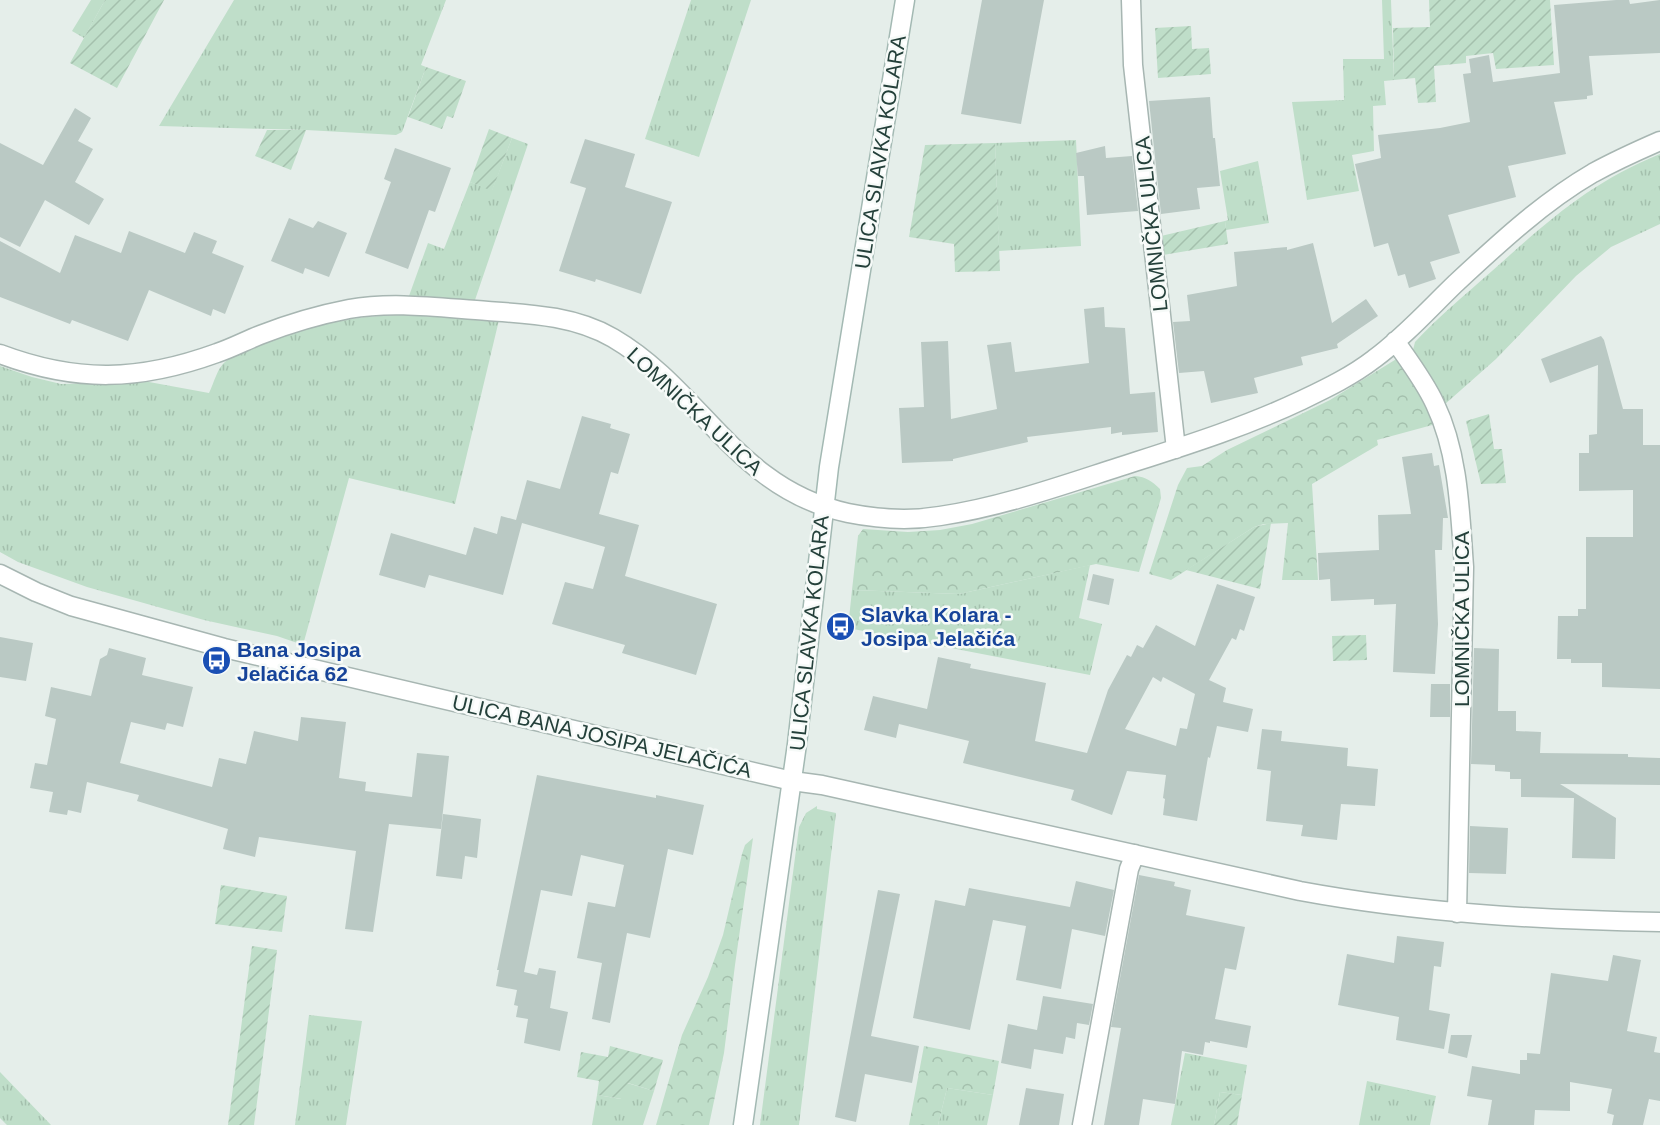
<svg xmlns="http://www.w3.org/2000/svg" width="1660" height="1125" viewBox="0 0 1660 1125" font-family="Arial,sans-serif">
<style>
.grass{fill:url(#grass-tufts)}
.forest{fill:url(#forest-crowns)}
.garden{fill:url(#garden-furrows)}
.building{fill:#bac9c4;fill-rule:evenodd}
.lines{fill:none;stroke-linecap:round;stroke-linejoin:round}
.minor-casing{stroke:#a7b6b2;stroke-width:21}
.secondary-casing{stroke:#a3b9b3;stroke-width:21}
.minor{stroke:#fff;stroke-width:18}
.secondary{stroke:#fff;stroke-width:18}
.labels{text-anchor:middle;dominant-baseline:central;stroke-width:5;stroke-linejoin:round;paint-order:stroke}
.street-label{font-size:21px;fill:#24403a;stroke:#f6faf8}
.transit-label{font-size:21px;font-weight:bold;fill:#164399;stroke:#f6faf8;text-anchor:start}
</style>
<defs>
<pattern id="grass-tufts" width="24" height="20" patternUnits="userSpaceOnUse" patternTransform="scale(1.5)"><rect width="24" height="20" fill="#bfdec9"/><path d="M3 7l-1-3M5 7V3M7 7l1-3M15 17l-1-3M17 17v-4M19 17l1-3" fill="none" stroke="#a4c0ad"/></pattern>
<pattern id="forest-crowns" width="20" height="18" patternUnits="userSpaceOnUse" patternTransform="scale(1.5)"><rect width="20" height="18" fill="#bfdec9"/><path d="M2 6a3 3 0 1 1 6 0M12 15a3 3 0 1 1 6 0" fill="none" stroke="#a4c0ad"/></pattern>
<pattern id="garden-furrows" width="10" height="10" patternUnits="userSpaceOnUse" patternTransform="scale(1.5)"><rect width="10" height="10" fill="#bfdec9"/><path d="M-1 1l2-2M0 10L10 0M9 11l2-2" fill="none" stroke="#a4c0ad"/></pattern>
</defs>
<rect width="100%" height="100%" fill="#e5eeea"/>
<path class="grass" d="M91 0H105L84 38 72 31Z
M234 0H446L421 65 426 67 402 132 396 135 306 130 159 126Z
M691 0H751L699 157 645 139Z
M1382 0H1391L1394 80 1384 81 1386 105 1373 106 1374 151 1352 155 1359 191 1307 200 1292 102 1344 100 1343 59H1384Z
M512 138 528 144 475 300 409 296 428 243 444 249 470 182 492 190Z
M1076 140 1081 246 999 251 995 143Z
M1660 154V224L1611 247 1576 276 1496 359 1444 405 1415 358 1413 350 1415 342C1439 316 1466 294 1492 271 1548 221 1589 183 1660 154Z
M1258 161 1269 223 1226 230 1225 221 1228 220 1220 171Z
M403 315 499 320 455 504 349 478 303 645 277 636 204 620 87 587 18 562 0 552V366L32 377 61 384 149 382 209 393C214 383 217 368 226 361 233 354 246 351 255 347 305 325 349 316 403 315Z
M1090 565 1079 618 1102 624 1090 675 848 628 852 590 959 594Z
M817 806V809L836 813 799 1125H760L799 827 806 813Z
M309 1015 362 1021 346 1125H295Z
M1185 1053 1247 1065 1242 1095 1220 1092 1214 1125H1171Z
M0 1072 51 1125H7L0 1118Z
M1367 1081 1436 1096 1430 1125H1359Z
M627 1083 654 1091 643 1125H592L597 1095 621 1099Z
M947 1088 993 1095 987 1125H938Z"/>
<path class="forest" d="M1398 358 1418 387 1436 424 1377 440 1378 445 1312 484 1318 580H1282L1288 523 1264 524 1254 527 1171 580 1149 574 1178 485 1187 468 1202 466 1227 450 1330 400Z
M1135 476C1146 477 1152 481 1160 489L1161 498 1139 572 1096 564 959 594 852 590 858 536 863 529 908 532 940 530 972 524Z
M753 838 735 965 724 1053 709 1125H656L682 1035 708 977 723 935 742 854 745 845Z
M924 1046 999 1061 993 1095 947 1088 938 1125H909Z"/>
<path class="garden" d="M105 0H164L117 88 70 63Z
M1429 0H1550L1554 65 1496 69 1493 53 1466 56V63L1434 66 1436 102 1418 103 1415 78 1394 80 1393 28 1430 27Z
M1191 26 1192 49 1209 48 1211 74 1158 78 1155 28Z
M426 67 466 81 453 118 447 116 442 129 408 117Z
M489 129 512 138 492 191 470 182Z
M267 130H306L291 170 255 156Z
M995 143 1000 271 955 272 954 244 909 237 925 145Z
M1225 221 1228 244 1163 255 1161 236Z
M1489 414 1494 449H1502L1506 483 1481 484 1466 421Z
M1271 523 1260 589 1186 570 1254 527Z
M1366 635 1367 660 1333 661 1332 636Z
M221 885 287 896 282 932 215 924Z
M252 946 277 950 254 1125H228Z
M610 1046 663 1060 654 1091 628 1083 622 1099 597 1095 599 1081 577 1077 581 1052 608 1057Z
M1220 1092 1242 1095 1237 1125H1214Z"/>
<path class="building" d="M982 0H1044L1021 124 961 114Z
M1616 0H1629L1630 4 1660 0V53L1589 56 1593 95 1587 96V99L1554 102 1566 154 1508 166 1516 197 1448 215 1460 253 1430 262 1436 279 1409 288 1405 274 1398 276 1388 243 1374 247 1355 164 1381 158 1378 135 1440 128 1470 122 1463 74 1471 73 1469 59 1489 55 1493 82 1560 73 1554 5Z
M1210 97 1213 138H1215L1220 186 1197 188 1200 209 1161 214 1149 101Z
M75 108 91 118 78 141 93 149 75 182 104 199 89 225 45 200 20 247 0 237V143L43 165Z
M585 139 635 154 625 187 672 202 641 294 596 279 595 282 559 271 586 188 570 183Z
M1105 146 1106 158 1132 156 1138 211 1087 215 1084 176H1078L1076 153Z
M395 148 451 168 435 212 429 210 408 269 365 253 391 182 384 179Z
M289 218 313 228 318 221 347 233 329 277 305 268 303 274 271 261Z
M129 231 185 253 194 232 217 241 212 253 244 266 225 314 213 309 211 316 149 290 128 341 72 320 70 324 0 297V241L60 273 75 235 121 253Z
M1313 243 1332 323 1366 299 1378 316 1337 344 1338 348 1301 357 1303 365 1254 378 1258 393 1211 403 1204 371 1179 373 1173 322 1190 321 1187 295 1237 286 1234 252 1287 247V250Z
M1104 307 1105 327 1125 328 1130 394 1155 392 1158 432 1122 435V432L1111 434V427L1027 437 1028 442 953 459V461L902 463 899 408 924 407 921 342 948 341 951 419 997 409 987 345 1011 342 1015 372 1089 363 1084 309Z
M1601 336 1604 340 1623 409H1643V445H1660V689L1602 687V663H1571V659H1557L1558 616H1578V609H1586V537H1633V490L1579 491V453H1589V435L1597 434 1598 365 1550 383 1541 359Z
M582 416 611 424 610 428 630 434 618 474 611 472 599 514 639 525 625 576 717 604 696 675 622 653 625 645 552 624 565 582 593 589 605 547 522 523 503 595 429 575 425 588 379 575 391 533 466 555 474 527 497 534 501 516 516 520 527 480 560 489Z
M1432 453 1434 466 1439 465 1448 518H1443L1442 550H1435L1438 624 1435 674 1393 672 1396 604 1374 605V599L1331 601 1330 579 1319 580 1318 553 1379 550 1378 515 1411 514 1402 457Z
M1093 574 1114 579 1109 605 1087 600Z
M1217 584 1255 597 1244 631 1240 629 1236 640 1232 638 1209 680 1226 688 1223 702 1253 709 1248 732 1217 726 1210 758 1208 757 1197 821 1163 815 1165 799 1163 798 1166 775 1127 771 1112 815 1071 800 1074 790 963 763 969 741 899 724 896 738 864 730 873 696 927 709 938 657 971 664 970 668 1046 683 1035 741 1087 753 1108 690 1127 655 1131 657 1137 645 1143 648 1156 625 1195 646ZM1153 677 1161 682 1163 677 1195 694 1187 729 1180 728 1176 746 1125 729Z
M0 637 33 643 26 681 0 677Z
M109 648 146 658 142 675 193 687 183 727 167 723 165 730 131 722 120 763 212 787 219 758 246 764 254 731 298 741 301 717 346 722 339 778 366 782 365 791 412 797 417 753 449 756 441 829 389 824 373 932 345 929 356 851 259 837 255 857 223 849 228 829 137 801 139 795 87 782 81 813 68 810 67 815 49 812 53 792 30 788 35 763 47 765 56 719 45 716 51 687 91 696 100 659 107 655Z
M1474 648 1499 649 1498 711H1516V731L1541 732 1540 753 1628 754V757L1660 758V785L1560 784 1616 818 1615 859 1572 858 1574 798 1521 797V779H1510V772L1495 771V765L1471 764Z
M1431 684H1450V717H1430Z
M1262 729 1282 731 1281 741 1348 748 1347 766 1378 769 1375 806 1341 804 1337 840 1301 836 1303 825 1266 821 1271 771 1257 769Z
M537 775 656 798V795L704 805 693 855 668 849 650 938 627 933 610 1023 592 1019 602 963 577 958 588 902 615 907 624 865 581 855 572 896 541 890 524 972 537 975 539 968 556 971 550 1008 568 1012 560 1051 524 1043 528 1019 516 1017 518 1006 514 1005 517 990 496 986 499 970H497Z
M443 814 481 819 477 858 465 856 462 879 436 876Z
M1470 826 1508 828 1506 874 1469 873Z
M1139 875 1175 882 1174 886 1191 890 1186 915 1245 927 1236 970 1225 968 1215 1019 1251 1026 1247 1048 1210 1041V1043L1205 1042 1203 1055 1182 1051 1175 1104 1143 1099 1139 1125H1104L1121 1028 1111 1027Z
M1076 881 1114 890 1105 936 1072 929 1061 989 1016 980 1026 926 993 920 970 1030 913 1018 935 900 965 906 969 888 1070 907Z
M878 890 900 894 871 1036 919 1046 912 1083 865 1074 856 1122 835 1117Z
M1397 936 1444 942 1441 967 1434 966 1429 1010 1450 1014 1444 1049 1396 1040 1399 1017 1338 1005 1347 954 1394 963Z
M1613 955 1641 960 1627 1031 1657 1037 1654 1052 1660 1053V1101L1649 1099 1643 1125H1612L1614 1115 1607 1113 1612 1089 1570 1082V1111L1535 1110 1534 1125H1488L1492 1100 1467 1096 1472 1066 1520 1074V1060H1527V1053L1540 1054 1551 973 1608 981Z
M1043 996 1093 1004 1089 1025 1077 1023 1075 1039 1066 1037 1063 1054 1034 1049 1031 1069 1001 1063 1008 1024 1037 1030Z
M1451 1035H1472L1467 1058 1448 1053Z
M1026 1088 1064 1094 1059 1125H1019Z"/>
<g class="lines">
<defs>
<path id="minor" d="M1131 0 1133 65 1176 449
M1395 341C1409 361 1425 382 1435 404 1459 454 1460 513 1464 567L1457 913
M0 354C77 383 140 381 217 353 232 348 245 341 260 335 288 324 318 315 349 309 394 301 442 308 488 311 531 314 575 316 613 338 702 390 736 489 848 513 878 519 910 521 940 516 1001 507 1060 486 1119 467 1181 447 1243 428 1302 400 1327 388 1352 376 1374 359 1404 337 1429 309 1456 283 1498 244 1543 202 1593 173 1615 161 1637 151 1660 141
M0 574 36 592 71 606 224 648 792 781 822 785 1300 891C1419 913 1539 920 1660 922
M1082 1125 1129 869 1135 854"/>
<path id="secondary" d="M743 1125 797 744 829 467 905 0"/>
</defs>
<use href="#minor" class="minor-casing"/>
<use href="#secondary" class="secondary-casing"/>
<use href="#minor" class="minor"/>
<use href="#secondary" class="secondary"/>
</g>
<defs>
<symbol id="bus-disc" viewBox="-11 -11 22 22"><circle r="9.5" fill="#1a4fb4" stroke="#f6faf8"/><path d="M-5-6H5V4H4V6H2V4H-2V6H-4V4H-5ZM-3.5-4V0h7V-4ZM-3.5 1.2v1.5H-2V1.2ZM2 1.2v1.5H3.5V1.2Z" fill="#fff"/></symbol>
</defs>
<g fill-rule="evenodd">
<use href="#bus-disc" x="824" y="610" width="33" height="33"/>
<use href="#bus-disc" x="200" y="644" width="33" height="33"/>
</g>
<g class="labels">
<g class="street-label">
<text transform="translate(880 152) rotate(-81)">ULICA SLAVKA KOLARA</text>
<text transform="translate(1151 224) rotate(-96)">LOMNIČKA ULICA</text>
<text transform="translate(695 411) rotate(43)">LOMNIČKA ULICA</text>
<text transform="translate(1461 619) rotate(-90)">LOMNIČKA ULICA</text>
<text transform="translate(809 633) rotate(-84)">ULICA SLAVKA KOLARA</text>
<text transform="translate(602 736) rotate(13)">ULICA BANA JOSIPA JELAČIĆA</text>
</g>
<g class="transit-label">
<text x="861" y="614">Slavka Kolara -<tspan x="861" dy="24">Josipa Jelačića</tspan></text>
<text x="237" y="649">Bana Josipa<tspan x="237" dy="24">Jelačića 62</tspan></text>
</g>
</g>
</svg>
